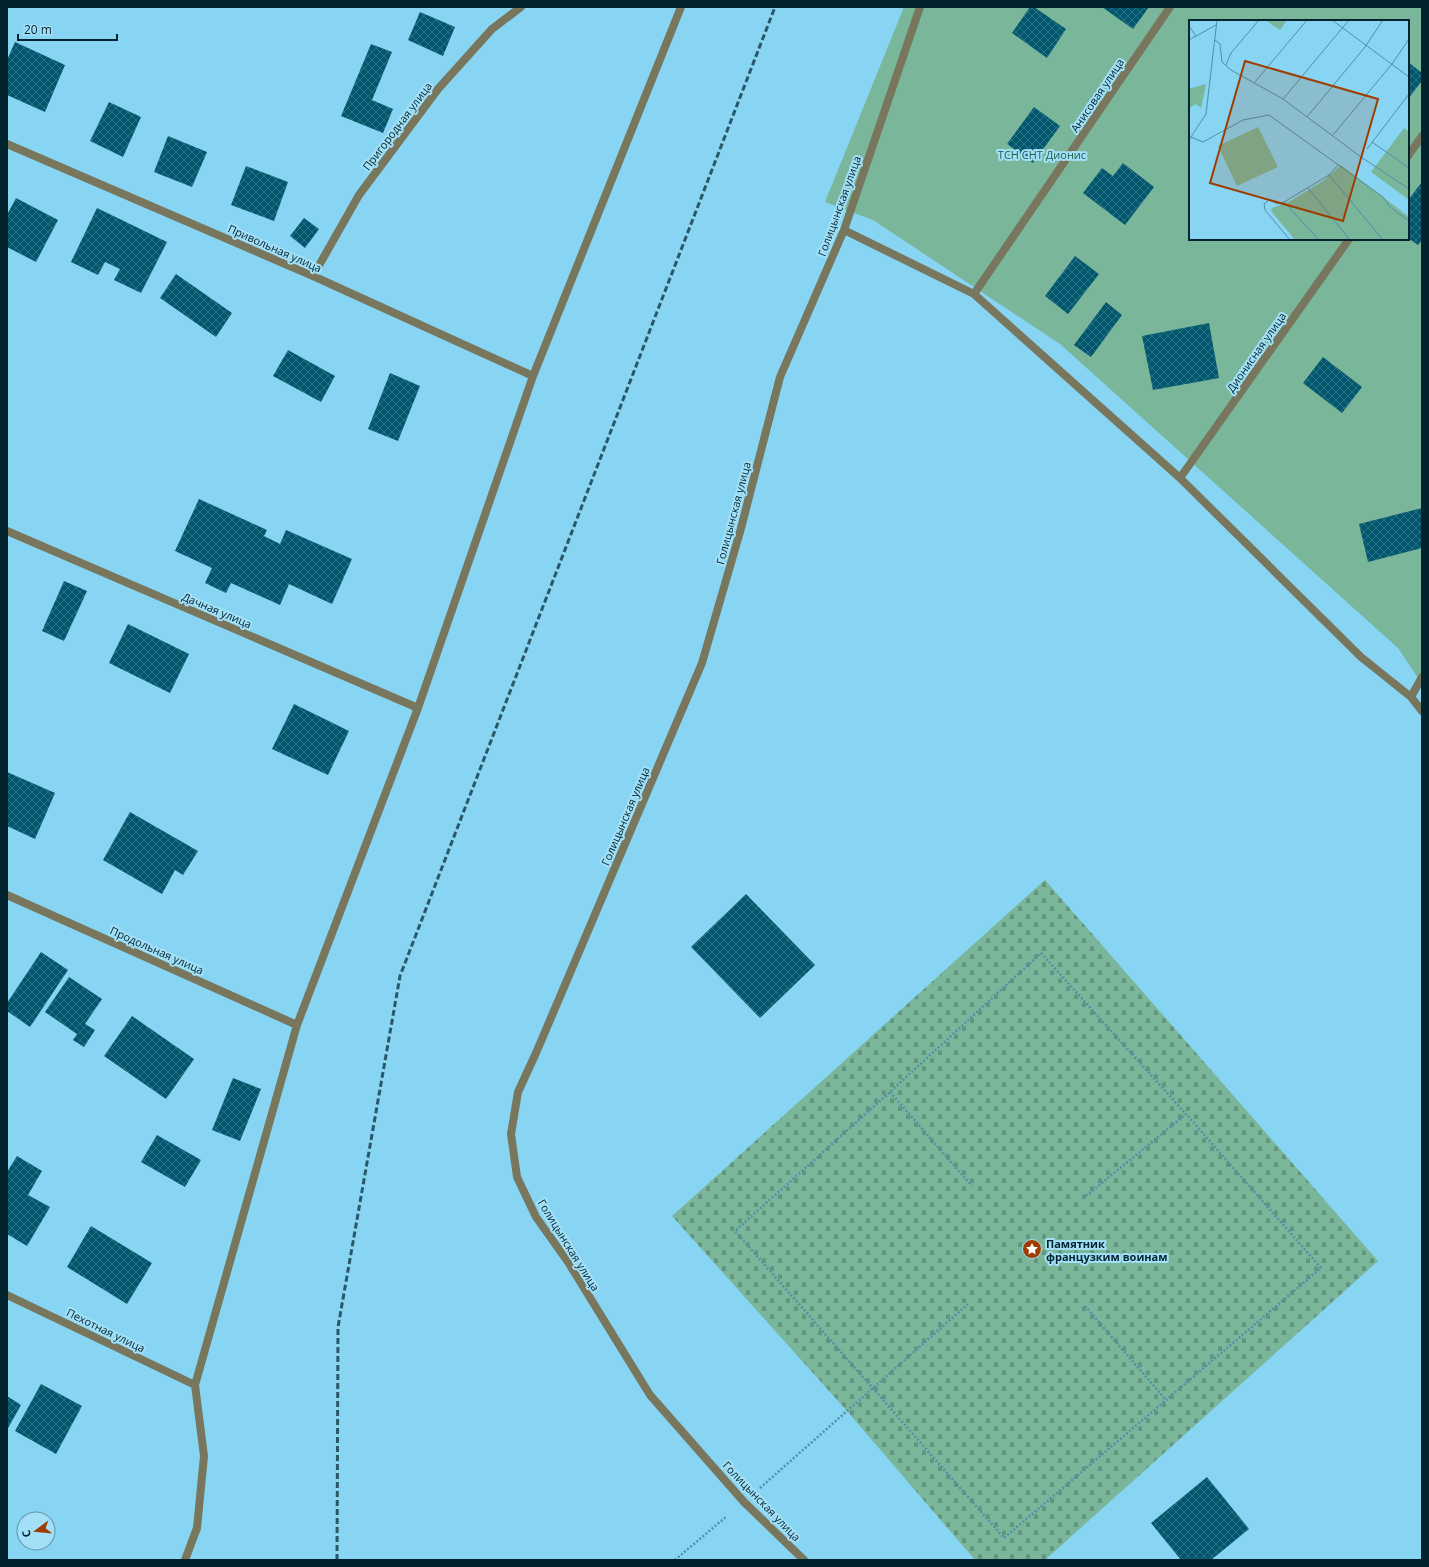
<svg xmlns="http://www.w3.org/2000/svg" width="1429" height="1567" viewBox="0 0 1429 1567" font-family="'Open Sans',sans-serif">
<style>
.green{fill:#7ab69a;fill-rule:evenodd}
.cemetery{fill:url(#cemetery-stones)}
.building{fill:url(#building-cross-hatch)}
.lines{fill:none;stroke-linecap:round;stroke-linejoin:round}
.path{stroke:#5390a6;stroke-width:2.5;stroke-dasharray:2 2;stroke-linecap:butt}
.lane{stroke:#78765c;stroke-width:8}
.street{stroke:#78765c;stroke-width:8}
.rail{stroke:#295868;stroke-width:3;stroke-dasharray:6 3;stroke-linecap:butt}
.labels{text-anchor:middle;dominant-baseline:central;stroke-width:4;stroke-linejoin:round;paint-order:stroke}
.street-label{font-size:11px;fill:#02242f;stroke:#a3e0f7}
.park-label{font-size:11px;fill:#1e5e45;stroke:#a3e0f7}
.poi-label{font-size:11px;font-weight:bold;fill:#02242f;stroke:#a3e0f7;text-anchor:start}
.inset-road{fill:none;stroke:#528ea4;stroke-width:1}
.view{fill:#9f3c00;fill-opacity:0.15;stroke:#9f3c00;stroke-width:2}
.inset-edge{fill:none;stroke:#02242f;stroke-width:2}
</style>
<defs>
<pattern id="cemetery-stones" width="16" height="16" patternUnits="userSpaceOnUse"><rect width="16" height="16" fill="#7ab69a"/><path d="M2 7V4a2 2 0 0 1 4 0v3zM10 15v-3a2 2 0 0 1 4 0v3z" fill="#62947e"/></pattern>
<pattern id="building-cross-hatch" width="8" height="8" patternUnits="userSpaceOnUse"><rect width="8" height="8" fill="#01576d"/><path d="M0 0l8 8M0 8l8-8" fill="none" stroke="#2e7082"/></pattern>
</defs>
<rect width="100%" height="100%" fill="#87d5f2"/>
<path class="green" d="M904 7H1422V684L1398 648 1060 344 873 220 825 202ZM1190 21H1408V239H1190Z"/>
<path class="cemetery" d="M1045 880 1378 1261 1045 1560H975L847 1411 672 1216Z"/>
<path class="building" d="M1030 7H1034L1066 29 1047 58 1012 33Z
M1102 7H1149L1133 29Z
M420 12 455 27 443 56 408 40Z
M15 42 65 65 45 112 7 95V60Z
M371 44 392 52 372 100 393 109 383 133 341 116Z
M1408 62 1422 73V81L1408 99Z
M109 102 141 117 123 157 90 141Z
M1034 107 1060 126 1033 163 1007 144Z
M168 136 207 152 192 187 154 172Z
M1123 163 1154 187 1125 225 1083 193 1102 168 1113 176Z
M246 166 288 182 274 221 231 205Z
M1422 182V240L1418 245 1408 238V200Z
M16 198 58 220 36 262 7 247V215Z
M97 208 167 242 141 293 114 280 120 269 105 262 98 275 71 262Z
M304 218 319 229 305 248 290 236Z
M1075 256 1099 274 1068 314 1045 296Z
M176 274 232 313 216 337 160 298Z
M1106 302 1122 315 1091 357 1074 345Z
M1209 323 1219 378 1153 390 1142 336Z
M288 350 335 376 321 402 273 376Z
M1323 357 1362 387 1342 413 1303 383Z
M390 373 420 386 398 441 368 429Z
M199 499 267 530 264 536 280 544 286 530 352 559 332 604 289 584 280 605 231 583 226 593 205 583 212 568 175 551Z
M1422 508V548L1368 562 1359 524Z
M64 581 87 591 64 641 42 631Z
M128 624 189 654 170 693 109 663Z
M294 704 349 731 328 775 272 749Z
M7 772 55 793 35 839 7 826Z
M130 812 198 851 183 875 175 870 162 894 103 860Z
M746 894 815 965 760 1018 691 947Z
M41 952 68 970 30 1027 7 1011V1003Z
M69 977 102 999 85 1024 95 1030 84 1047 73 1040 77 1034 45 1012Z
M132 1016 194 1059 166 1099 104 1056Z
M233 1078 261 1089 240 1141 212 1130Z
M157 1135 201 1160 185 1187 141 1162Z
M17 1156 42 1171 28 1195 50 1207 27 1246 7 1234V1172Z
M91 1226 152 1263 127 1304 67 1267Z
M41 1384 82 1406 56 1454 15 1431Z
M7 1396 21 1405 7 1430Z
M1207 1477 1249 1529 1211 1560H1181L1151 1523Z"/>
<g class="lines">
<path class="path" d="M890 1092 972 1186
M1086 1196 1186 1114 1041 953 890 1092 735 1231 1004 1538 1321 1268 1186 1114
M1085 1306 1166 1400
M760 1488 968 1304
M675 1560 727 1516"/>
<path class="lane" d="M313 276 359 195 438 89 492 29 521 7"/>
<path class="street" d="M7 144 313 276 533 376
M1408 156 1422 136
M844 230 974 294 1180 478 1361 657 1411 697 1422 711
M974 294 1170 7
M1180 478 1349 239
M7 531 418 708
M1411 697 1422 677
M7 895 297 1025
M7 1295 195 1385
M185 1560 197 1528 204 1456 195 1385 297 1025 418 708 533 376 681 7
M804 1560 744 1502 650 1395 568 1262 536 1217 517 1177 511 1134 518 1092 536 1053 702 663 740 532 780 377 844 230 920 7"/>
<path class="rail" d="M337 1560 338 1327 400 976 775 7"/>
</g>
<defs>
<symbol id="sight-disc" viewBox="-11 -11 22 22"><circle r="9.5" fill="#9f3c00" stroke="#a3e0f7"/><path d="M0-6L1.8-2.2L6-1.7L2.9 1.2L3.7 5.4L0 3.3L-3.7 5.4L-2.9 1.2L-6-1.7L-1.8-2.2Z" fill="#fff"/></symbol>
</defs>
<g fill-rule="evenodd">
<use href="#sight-disc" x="1021" y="1238" width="22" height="22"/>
</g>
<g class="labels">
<g class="street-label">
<text transform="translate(1097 95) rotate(-56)">Анисовая улица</text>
<text transform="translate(397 126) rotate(-53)">Пригородная улица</text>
<text transform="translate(839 206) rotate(-70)">Голицынская улица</text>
<text transform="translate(275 248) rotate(24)">Привольная улица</text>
<text transform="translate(1256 352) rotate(-55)">Дионисная улица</text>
<text transform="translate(733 513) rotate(-75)">Голицынская улица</text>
<text transform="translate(217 610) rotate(23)">Дачная улица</text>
<text transform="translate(625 816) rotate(-67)">Голицынская улица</text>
<text transform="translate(157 950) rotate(24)">Продольная улица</text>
<text transform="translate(569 1245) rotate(58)">Голицынская улица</text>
<text transform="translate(106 1330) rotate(26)">Пехотная улица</text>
<text transform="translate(762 1501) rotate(46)">Голицынская улица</text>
</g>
<g class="park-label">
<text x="1042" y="154">ТСН СНТ Дионис</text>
</g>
<g class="poi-label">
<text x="1046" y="1243">Памятник<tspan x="1046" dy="13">французким воинам</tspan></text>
</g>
</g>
<g transform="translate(1189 20)">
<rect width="220" height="220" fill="#87d5f2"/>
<path d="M76 0H98L91 10ZM17 64 12 88 7 84 0 88V69ZM215 108 220 112V180L182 152ZM152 145 220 197V220H106L82 191 83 188 100 182 134 161Z" fill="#7ab69a"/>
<path d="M69 107 89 147 48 166 29 126Z" fill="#7ab69a"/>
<path class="inset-road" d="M143 0 220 57M0 6 7 16M0 20 27 5M26 20 31 24 33 42 42 50 94 79 172 137 220 169M37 45 42 33 70 0M66 62 118 0M94 79 160 0M118 97 176 27 194 0M144 115 203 44 220 19M2 117 14 122 54 100 80 95 194 177 201 187 220 201M0 120 17 94 28 0M183 122 220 148M178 129 220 74M140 155 194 220M119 168 161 220M95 182 130 220M101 220 76 190 75 184 80 180 89 184 95 182 140 155 149 145"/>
<path class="view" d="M56 41 189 79 154 201 21 163Z"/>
<rect width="220" height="220" class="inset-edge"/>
</g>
<rect width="1429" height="1567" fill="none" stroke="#02242f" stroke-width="16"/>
<g transform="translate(36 1531) rotate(254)"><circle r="19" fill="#a3e0f7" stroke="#6395a7"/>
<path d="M0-3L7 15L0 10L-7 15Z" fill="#9f3c00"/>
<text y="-6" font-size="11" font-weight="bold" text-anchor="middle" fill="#02242f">С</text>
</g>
<path d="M18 34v6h99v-6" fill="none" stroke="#02242f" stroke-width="2"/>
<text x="24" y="34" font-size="12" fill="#02242f" stroke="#a3e0f7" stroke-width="3" paint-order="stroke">20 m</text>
</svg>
